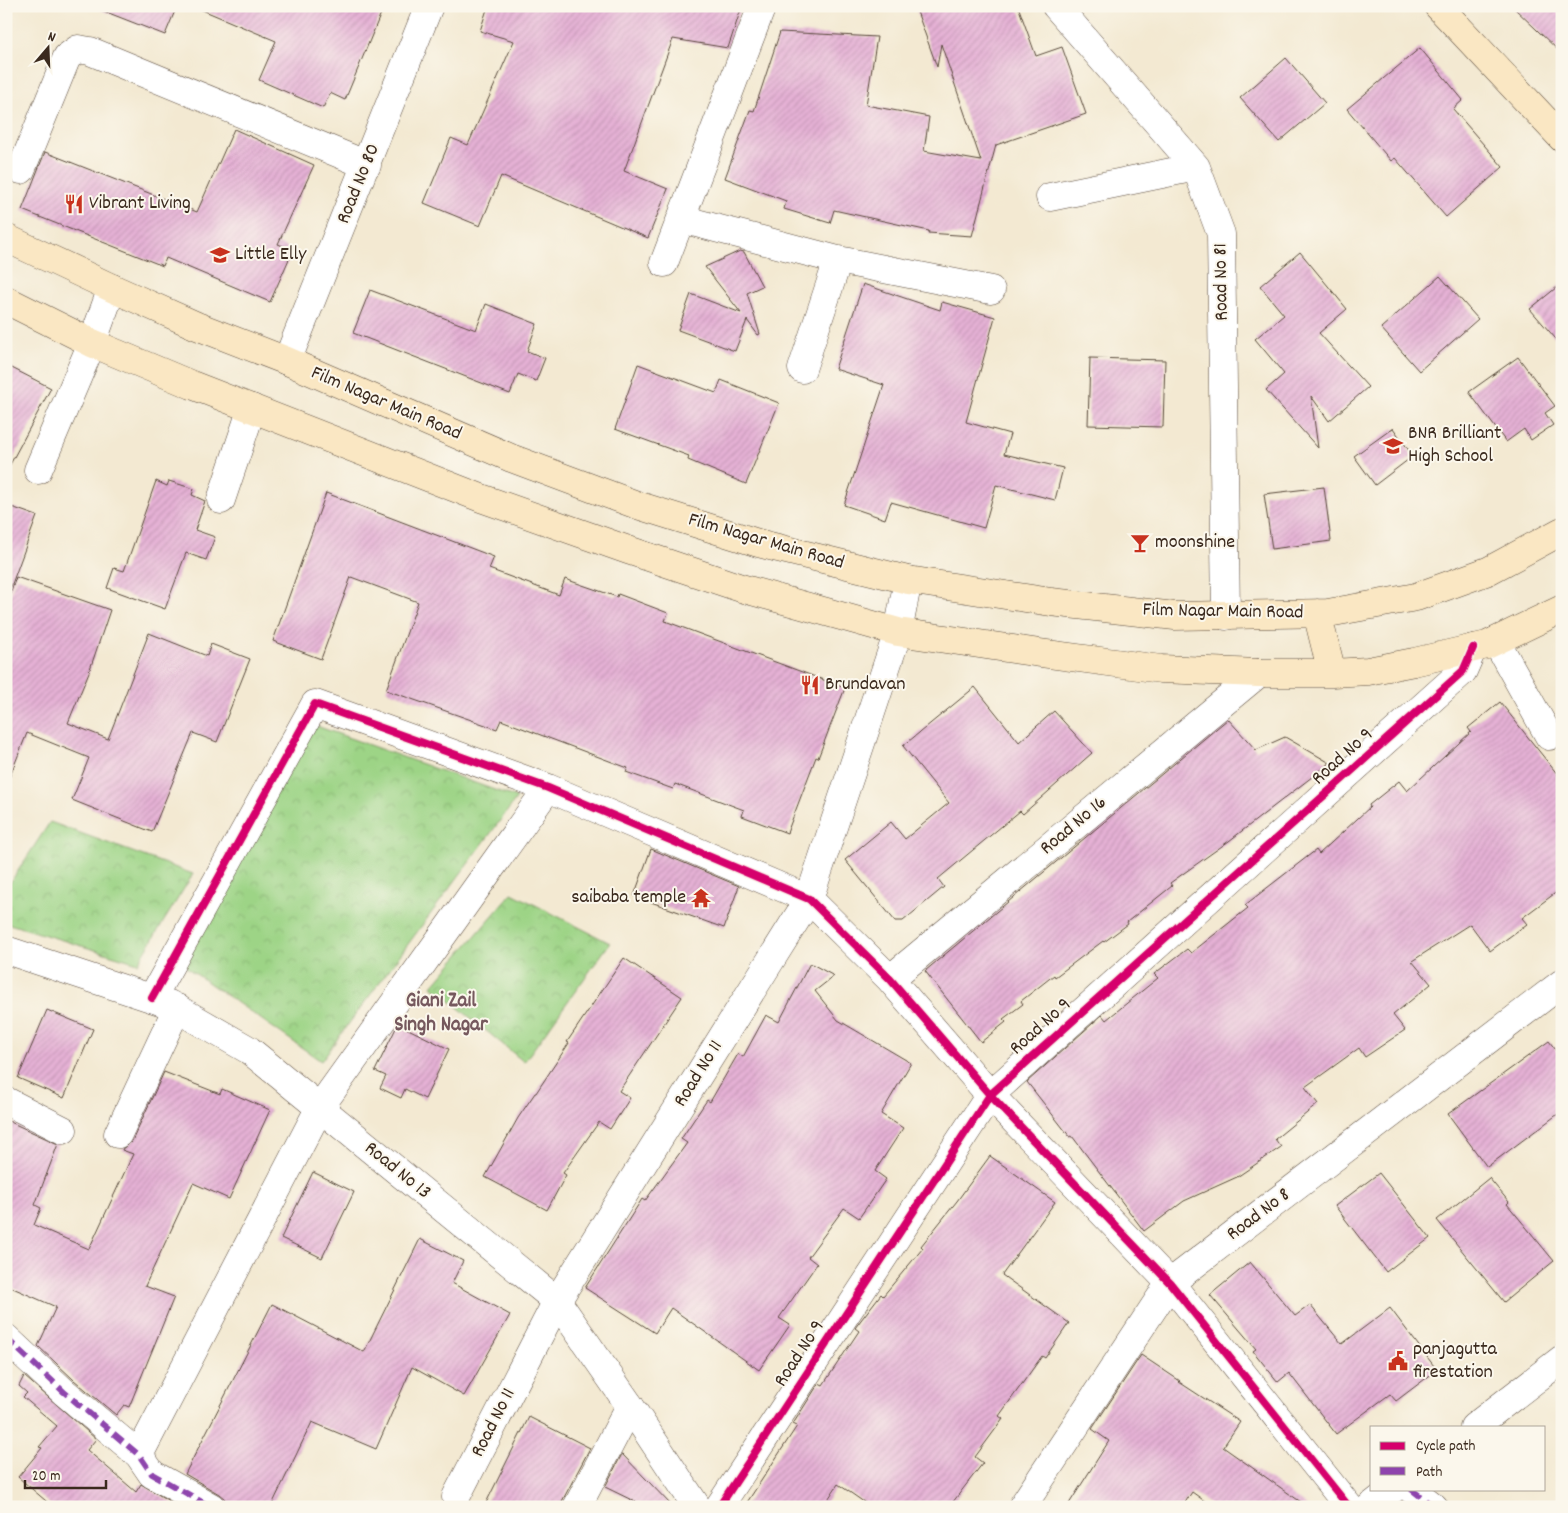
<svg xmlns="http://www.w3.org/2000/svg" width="1568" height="1513" viewBox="0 0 1568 1513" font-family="Dekko,sans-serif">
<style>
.park{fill:url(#park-crowns);stroke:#6c7f52}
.building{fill:url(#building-hatch)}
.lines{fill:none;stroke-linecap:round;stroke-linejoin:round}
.minor-casing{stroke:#574739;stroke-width:29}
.tertiary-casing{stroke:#574739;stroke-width:29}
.secondary-casing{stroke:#574739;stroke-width:29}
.minor{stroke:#fff;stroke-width:28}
.tertiary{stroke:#fff;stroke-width:28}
.secondary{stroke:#fae7c3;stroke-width:28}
.quiet{stroke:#8e44ad;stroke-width:6;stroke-dasharray:12 6;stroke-linecap:butt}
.cycleway-casing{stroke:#fbf7ec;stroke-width:11}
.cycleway{stroke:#d6006c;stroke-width:8}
.labels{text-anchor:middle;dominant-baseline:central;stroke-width:4;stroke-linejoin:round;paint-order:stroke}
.street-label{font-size:20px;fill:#3b2a1e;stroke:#fbf7ec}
.poi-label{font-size:20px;fill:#3b2a1e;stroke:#fbf7ec;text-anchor:start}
.neighbourhood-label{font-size:21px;font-weight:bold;fill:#76595e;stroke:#fbf7ec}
</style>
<defs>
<pattern id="park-crowns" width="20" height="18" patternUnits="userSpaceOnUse" patternTransform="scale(1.25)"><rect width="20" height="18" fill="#9dd486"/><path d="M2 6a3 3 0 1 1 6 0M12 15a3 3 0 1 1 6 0" fill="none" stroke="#88b673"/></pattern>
<pattern id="building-hatch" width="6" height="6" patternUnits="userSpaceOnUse" patternTransform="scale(1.25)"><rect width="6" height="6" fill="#e5b1d5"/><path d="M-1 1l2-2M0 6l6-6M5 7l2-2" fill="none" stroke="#c598b6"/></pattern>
</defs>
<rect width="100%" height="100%" fill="#fbf7ec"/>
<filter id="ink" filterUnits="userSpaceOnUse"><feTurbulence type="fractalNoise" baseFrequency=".02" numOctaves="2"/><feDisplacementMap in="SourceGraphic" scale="10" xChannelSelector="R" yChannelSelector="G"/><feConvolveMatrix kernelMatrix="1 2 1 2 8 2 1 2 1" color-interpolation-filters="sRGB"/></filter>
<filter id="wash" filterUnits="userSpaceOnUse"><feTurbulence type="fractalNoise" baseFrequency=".0096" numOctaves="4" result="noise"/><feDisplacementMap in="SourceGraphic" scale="20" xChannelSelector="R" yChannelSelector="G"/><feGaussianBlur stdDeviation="1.12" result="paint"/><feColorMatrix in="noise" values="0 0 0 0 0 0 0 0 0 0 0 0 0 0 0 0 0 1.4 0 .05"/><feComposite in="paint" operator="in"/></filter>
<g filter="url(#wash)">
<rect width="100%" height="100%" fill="#f3e9d2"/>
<path class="park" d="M308 723 517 798 321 1061 183 965Z
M50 822 193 874 138 963 6 923V889Z
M512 893 610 943 524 1062 432 986Z"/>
<g id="blocks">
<path class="building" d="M97 6H177L165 35 96 8Z
M193 6H384L345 100 330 93 323 108 259 80 276 41Z
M488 6H742L728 48 673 39 624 171 668 189 648 238 501 176 480 226 424 203 451 138 468 145 514 41 480 31Z
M915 6H1018L1036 56 1062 47 1086 114 996 145 972 236 928 233 929 231 834 210 830 223 784 209 786 201 725 178 750 110 754 111 780 32 877 37 866 105 929 117 924 151 981 161 941 44 937 67Z
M1512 6H1562V54Z
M1420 48 1463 100 1453 109 1503 167 1446 217 1395 158 1391 161 1347 109Z
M1286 58 1325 103 1279 142 1240 98Z
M234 129 314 165 278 244 293 250 270 302 166 258 163 266 22 210 45 152 197 212Z
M740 251 744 252 762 286 747 293 760 334 758 335 747 320 735 351 678 330 691 294 741 313 705 267Z
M1300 252 1347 309 1319 333 1368 387 1329 421 1311 396 1318 448 1266 390 1284 374 1255 339 1284 315 1260 286Z
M1440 276 1478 319 1419 371 1381 328Z
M1562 283V346L1530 309Z
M863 284 940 310 942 302 995 317 966 422 1010 434 1004 454 1063 468 1055 500 996 485 984 528 891 502 885 519 844 505 884 385 835 369Z
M370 290 476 330 486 304 537 324 527 351 545 358 536 381 518 374 510 394 353 333Z
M1518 357 1555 406 1545 413 1553 425 1531 440 1524 429 1506 442 1469 392Z
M1090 358 1165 360 1163 427 1088 425Z
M638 364 716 393 721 380 779 403 746 484 688 460 689 456 615 429Z
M6 365 51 388 6 472Z
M1393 428 1413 456 1375 485 1354 456Z
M156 481 167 486 169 481 194 489 192 495 205 501 195 530 215 537 206 560 186 553 165 609 107 588 114 568 124 571Z
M1324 487 1331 541 1272 549 1264 494Z
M326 493 494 557 489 569 559 595 565 579 617 597 618 594 668 613 665 621 845 688 818 758 816 757 787 833 742 816 744 810 675 784 673 789 626 772 628 768 501 720 497 729 386 690 418 602 351 577 321 659 273 641Z
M6 505 37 516 9 592H6Z
M16 577 110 610 89 672 68 723 108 739 149 633 207 656 211 644 250 659 217 742 193 733 152 832 72 800 89 758 27 733 8 781H6V607Z
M975 687 1019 742 1054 711 1092 753 1023 814 1020 811 938 879 944 887 903 921H895L845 860 891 822 905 839 949 803 903 746Z
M1500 702 1562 780V888L1522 918 1527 924 1490 951 1470 924 1412 961 1431 984 1393 1015 1405 1030 1365 1057 1359 1048 1305 1087 1318 1104 1275 1139 1281 1147 1237 1177 1184 1201 1144 1231 1072 1136 1070 1137 1027 1082 1102 1015 1106 1020 1158 978 1154 974 1187 949 1191 953 1248 908 1245 905 1316 850 1319 854 1370 807 1369 805 1399 781 1407 791 1471 732 1468 728Z
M1228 719 1256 750 1285 737 1330 763 1229 841 1170 883 1172 886 1127 922 1128 924 1104 942 1103 941 1055 977 1054 975 1021 1001 1023 1004 1003 1019 1006 1022 981 1042 925 971Z
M651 849 739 886 724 928 634 896Z
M624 958 682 997 619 1091 630 1098 610 1129 599 1122 563 1173 566 1175 547 1210 485 1177 518 1118 535 1093H536L569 1043 567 1042Z
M810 963 834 976 815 991 838 1020 911 1063 881 1114 903 1128 875 1171 886 1179 859 1218 844 1208 808 1257 817 1264 779 1318 790 1325 759 1370 671 1308 655 1333 585 1288 642 1199 645 1201 687 1143 681 1139 707 1100 710 1102 738 1054 743 1057 766 1015 779 1022Z
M47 1010 93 1029 64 1098 18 1078Z
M398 1024 449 1049 425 1099 405 1089 401 1098 380 1088 386 1076 375 1071Z
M1549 1041 1562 1058V1111L1487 1167 1448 1114Z
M164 1072 220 1094 222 1089 270 1110 229 1199 193 1183 145 1286 174 1297 129 1407 124 1405 116 1415 74 1380 38 1346 56 1307 6 1285V1120L58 1144 35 1205 41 1208 34 1225 89 1249 133 1154 122 1150 123 1148 127 1146 132 1141Z
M990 1156 1055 1202 1002 1275 1069 1323 1045 1358 1042 1356 999 1416 1003 1419 975 1457 983 1463 949 1507H871L838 1484 823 1507H744L797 1426 793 1424 819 1383 823 1385 859 1331 855 1328 861 1320 881 1294 883 1296 923 1248 921 1246 957 1201Z
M313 1172 354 1192 322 1258 281 1238Z
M1379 1173 1430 1238 1386 1272 1335 1206Z
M1489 1178 1509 1202 1507 1204 1554 1261 1504 1302 1437 1220Z
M420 1239 463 1261 452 1283 510 1315 464 1396 412 1367 376 1449 312 1422 271 1507H227L225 1499 219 1494 185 1474 272 1304 364 1352Z
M1250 1262 1295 1316 1310 1305 1342 1344 1390 1308 1437 1370 1396 1401 1390 1394 1336 1434 1289 1373 1278 1382 1253 1351 1256 1349 1210 1295Z
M1141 1355 1180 1381 1179 1382 1240 1422 1223 1447 1308 1507H1213L1192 1492 1182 1507H1067L1109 1441 1092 1429Z
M24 1376 96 1439 87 1450 136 1492 141 1484 179 1507H53L18 1477 42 1448 39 1447 57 1426 23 1397 27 1393 19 1386Z
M529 1417 590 1448 559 1507H484Z
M622 1454 673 1507H646L605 1487Z"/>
</g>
</g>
<g filter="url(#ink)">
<use href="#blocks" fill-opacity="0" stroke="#574739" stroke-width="1"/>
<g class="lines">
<defs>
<path id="minor" d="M1056 6 1196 167 1221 234 1226 616
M21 170 67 57 78 49 90 51 367 165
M1050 197 1196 167
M681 219 838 260 991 290
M664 263 762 6
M287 361 429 6
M802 369 838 260
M38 470 92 343 112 288
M221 500 252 408
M1496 641 1549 736
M890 979 1259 673
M152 998 315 704 548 788 809 899 890 979 990 1095 1170 1283 1349 1507
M6 1101 63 1130
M118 1134 177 1008
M6 1338 64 1392 139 1455 152 1474 211 1507
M1474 1427 1562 1359
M139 1455 320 1107 548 788
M1411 1489 1434 1507
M456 1497 557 1301 809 899 898 632 908 580
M577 1507 630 1406
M719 1507 990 1095 1463 671 1473 648
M1022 1507 1170 1283 1562 983
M1370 1507 1393 1489"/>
<path id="tertiary" d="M6 950 169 1004 249 1050 557 1301 630 1406 697 1507"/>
<path id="secondary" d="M1438 6 1562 138
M6 238 112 288 197 326 287 361 511 458 637 505 758 543 908 580 1051 602 1175 616 1328 613 1416 597 1488 571 1562 531
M6 300 92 343 192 385 481 498 628 550 741 588 898 632 1040 653 1161 669 1259 673H1332L1368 671 1414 662 1487 645 1562 609
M1317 613 1332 673"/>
</defs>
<use href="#minor" class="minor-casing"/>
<use href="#tertiary" class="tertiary-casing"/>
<use href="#secondary" class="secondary-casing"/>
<use href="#minor" class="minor"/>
<use href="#tertiary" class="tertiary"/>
<use href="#secondary" class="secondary"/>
<path class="quiet" d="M6 1338 64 1392 139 1455 152 1474 211 1507
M1411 1489 1434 1507"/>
<defs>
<path id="cycleway" d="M152 998 315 704 548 788 809 899 890 979 990 1095 1170 1283 1349 1507
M719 1507 990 1095 1463 671 1473 648"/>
</defs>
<use href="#cycleway" class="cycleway-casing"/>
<use href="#cycleway" class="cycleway"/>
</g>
</g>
<defs>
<symbol id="restaurant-bare" viewBox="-9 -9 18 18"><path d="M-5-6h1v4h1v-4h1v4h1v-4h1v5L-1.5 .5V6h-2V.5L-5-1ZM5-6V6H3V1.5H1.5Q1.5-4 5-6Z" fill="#c8321e" stroke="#fbf7ec" stroke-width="2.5" paint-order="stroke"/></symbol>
<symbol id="university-bare" viewBox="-9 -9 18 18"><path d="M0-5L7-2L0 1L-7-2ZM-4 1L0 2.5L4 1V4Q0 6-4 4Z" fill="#c8321e" stroke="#fbf7ec" stroke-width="2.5" paint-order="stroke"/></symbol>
<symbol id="school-bare" viewBox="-9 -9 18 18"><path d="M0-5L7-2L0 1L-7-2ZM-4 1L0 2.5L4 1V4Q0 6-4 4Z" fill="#c8321e" stroke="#fbf7ec" stroke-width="2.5" paint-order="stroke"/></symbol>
<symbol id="bar-bare" viewBox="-9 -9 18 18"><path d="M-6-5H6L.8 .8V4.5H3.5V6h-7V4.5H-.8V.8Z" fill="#c8321e" stroke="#fbf7ec" stroke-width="2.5" paint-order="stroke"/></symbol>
<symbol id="temple-bare" viewBox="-9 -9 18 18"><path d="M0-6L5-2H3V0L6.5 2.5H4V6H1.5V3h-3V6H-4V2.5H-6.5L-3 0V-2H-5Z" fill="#c8321e" stroke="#fbf7ec" stroke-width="2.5" paint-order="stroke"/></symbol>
<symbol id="civic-bare" viewBox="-9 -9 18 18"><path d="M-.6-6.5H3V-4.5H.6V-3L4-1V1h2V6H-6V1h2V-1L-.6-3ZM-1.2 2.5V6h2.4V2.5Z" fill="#c8321e" stroke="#fbf7ec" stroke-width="2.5" paint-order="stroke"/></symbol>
</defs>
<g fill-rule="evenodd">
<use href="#restaurant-bare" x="60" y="190" width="28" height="28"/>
<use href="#university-bare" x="206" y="241" width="28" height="28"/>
<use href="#school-bare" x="1379" y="432" width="28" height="28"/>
<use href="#bar-bare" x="1126" y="529" width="28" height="28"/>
<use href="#restaurant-bare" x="796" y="671" width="28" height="28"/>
<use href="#temple-bare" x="687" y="884" width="28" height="28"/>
<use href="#civic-bare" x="1384" y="1347" width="28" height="28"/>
</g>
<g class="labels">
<g class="street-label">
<text transform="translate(359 184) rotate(-68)">Road No 80</text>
<text transform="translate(1222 282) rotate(-91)">Road No 81</text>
<text transform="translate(386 404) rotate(23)">Film Nagar Main Road</text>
<text transform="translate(766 542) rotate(16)">Film Nagar Main Road</text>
<text transform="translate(1223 612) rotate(1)">Film Nagar Main Road</text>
<text transform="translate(1343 757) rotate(-42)">Road No 9</text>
<text transform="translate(1074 826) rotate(-40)">Road No 16</text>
<text transform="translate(1041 1027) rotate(-42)">Road No 9</text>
<text transform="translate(699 1074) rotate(-58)">Road No 11</text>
<text transform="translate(397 1171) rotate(39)">Road No 13</text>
<text transform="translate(1259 1215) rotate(-37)">Road No 8</text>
<text transform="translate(800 1354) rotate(-57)">Road No 9</text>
<text transform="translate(494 1423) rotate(-63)">Road No 11</text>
</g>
<g class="poi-label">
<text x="89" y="204">Vibrant Living</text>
<text x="235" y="255">Little Elly</text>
<text x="1408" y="434">BNR Brilliant<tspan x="1408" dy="23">High School</tspan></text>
<text x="1155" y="543">moonshine</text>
<text x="825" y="685">Brundavan</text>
<text x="686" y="898" text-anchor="end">saibaba temple</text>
<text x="1413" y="1350">panjagutta<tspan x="1413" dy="23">firestation</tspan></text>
</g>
<g class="neighbourhood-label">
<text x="441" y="1002">Giani Zail<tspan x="441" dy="24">Singh Nagar</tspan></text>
</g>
</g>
<rect width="1568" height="1513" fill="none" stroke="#fbf7ec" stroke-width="25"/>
<rect x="1370" y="1426" width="175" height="65" fill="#fbf7ec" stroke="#aea59a"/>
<rect x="1380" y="1442" width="25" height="8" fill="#d6006c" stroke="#aea59a"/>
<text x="1416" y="1450" font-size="15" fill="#3b2a1e">Cycle path</text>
<rect x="1380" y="1467" width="25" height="8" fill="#8e44ad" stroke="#aea59a"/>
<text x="1416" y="1476" font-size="15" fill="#3b2a1e">Path</text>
<g transform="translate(48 48) rotate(19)" stroke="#fbf7ec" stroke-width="4" paint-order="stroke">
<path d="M0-4L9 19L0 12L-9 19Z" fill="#3b2a1e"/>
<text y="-8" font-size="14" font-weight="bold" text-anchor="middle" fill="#3b2a1e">N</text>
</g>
<path d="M25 1480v8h81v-8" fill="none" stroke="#3b2a1e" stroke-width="2.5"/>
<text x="32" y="1480" font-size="15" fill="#3b2a1e" stroke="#fbf7ec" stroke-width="4" paint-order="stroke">20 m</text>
</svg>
